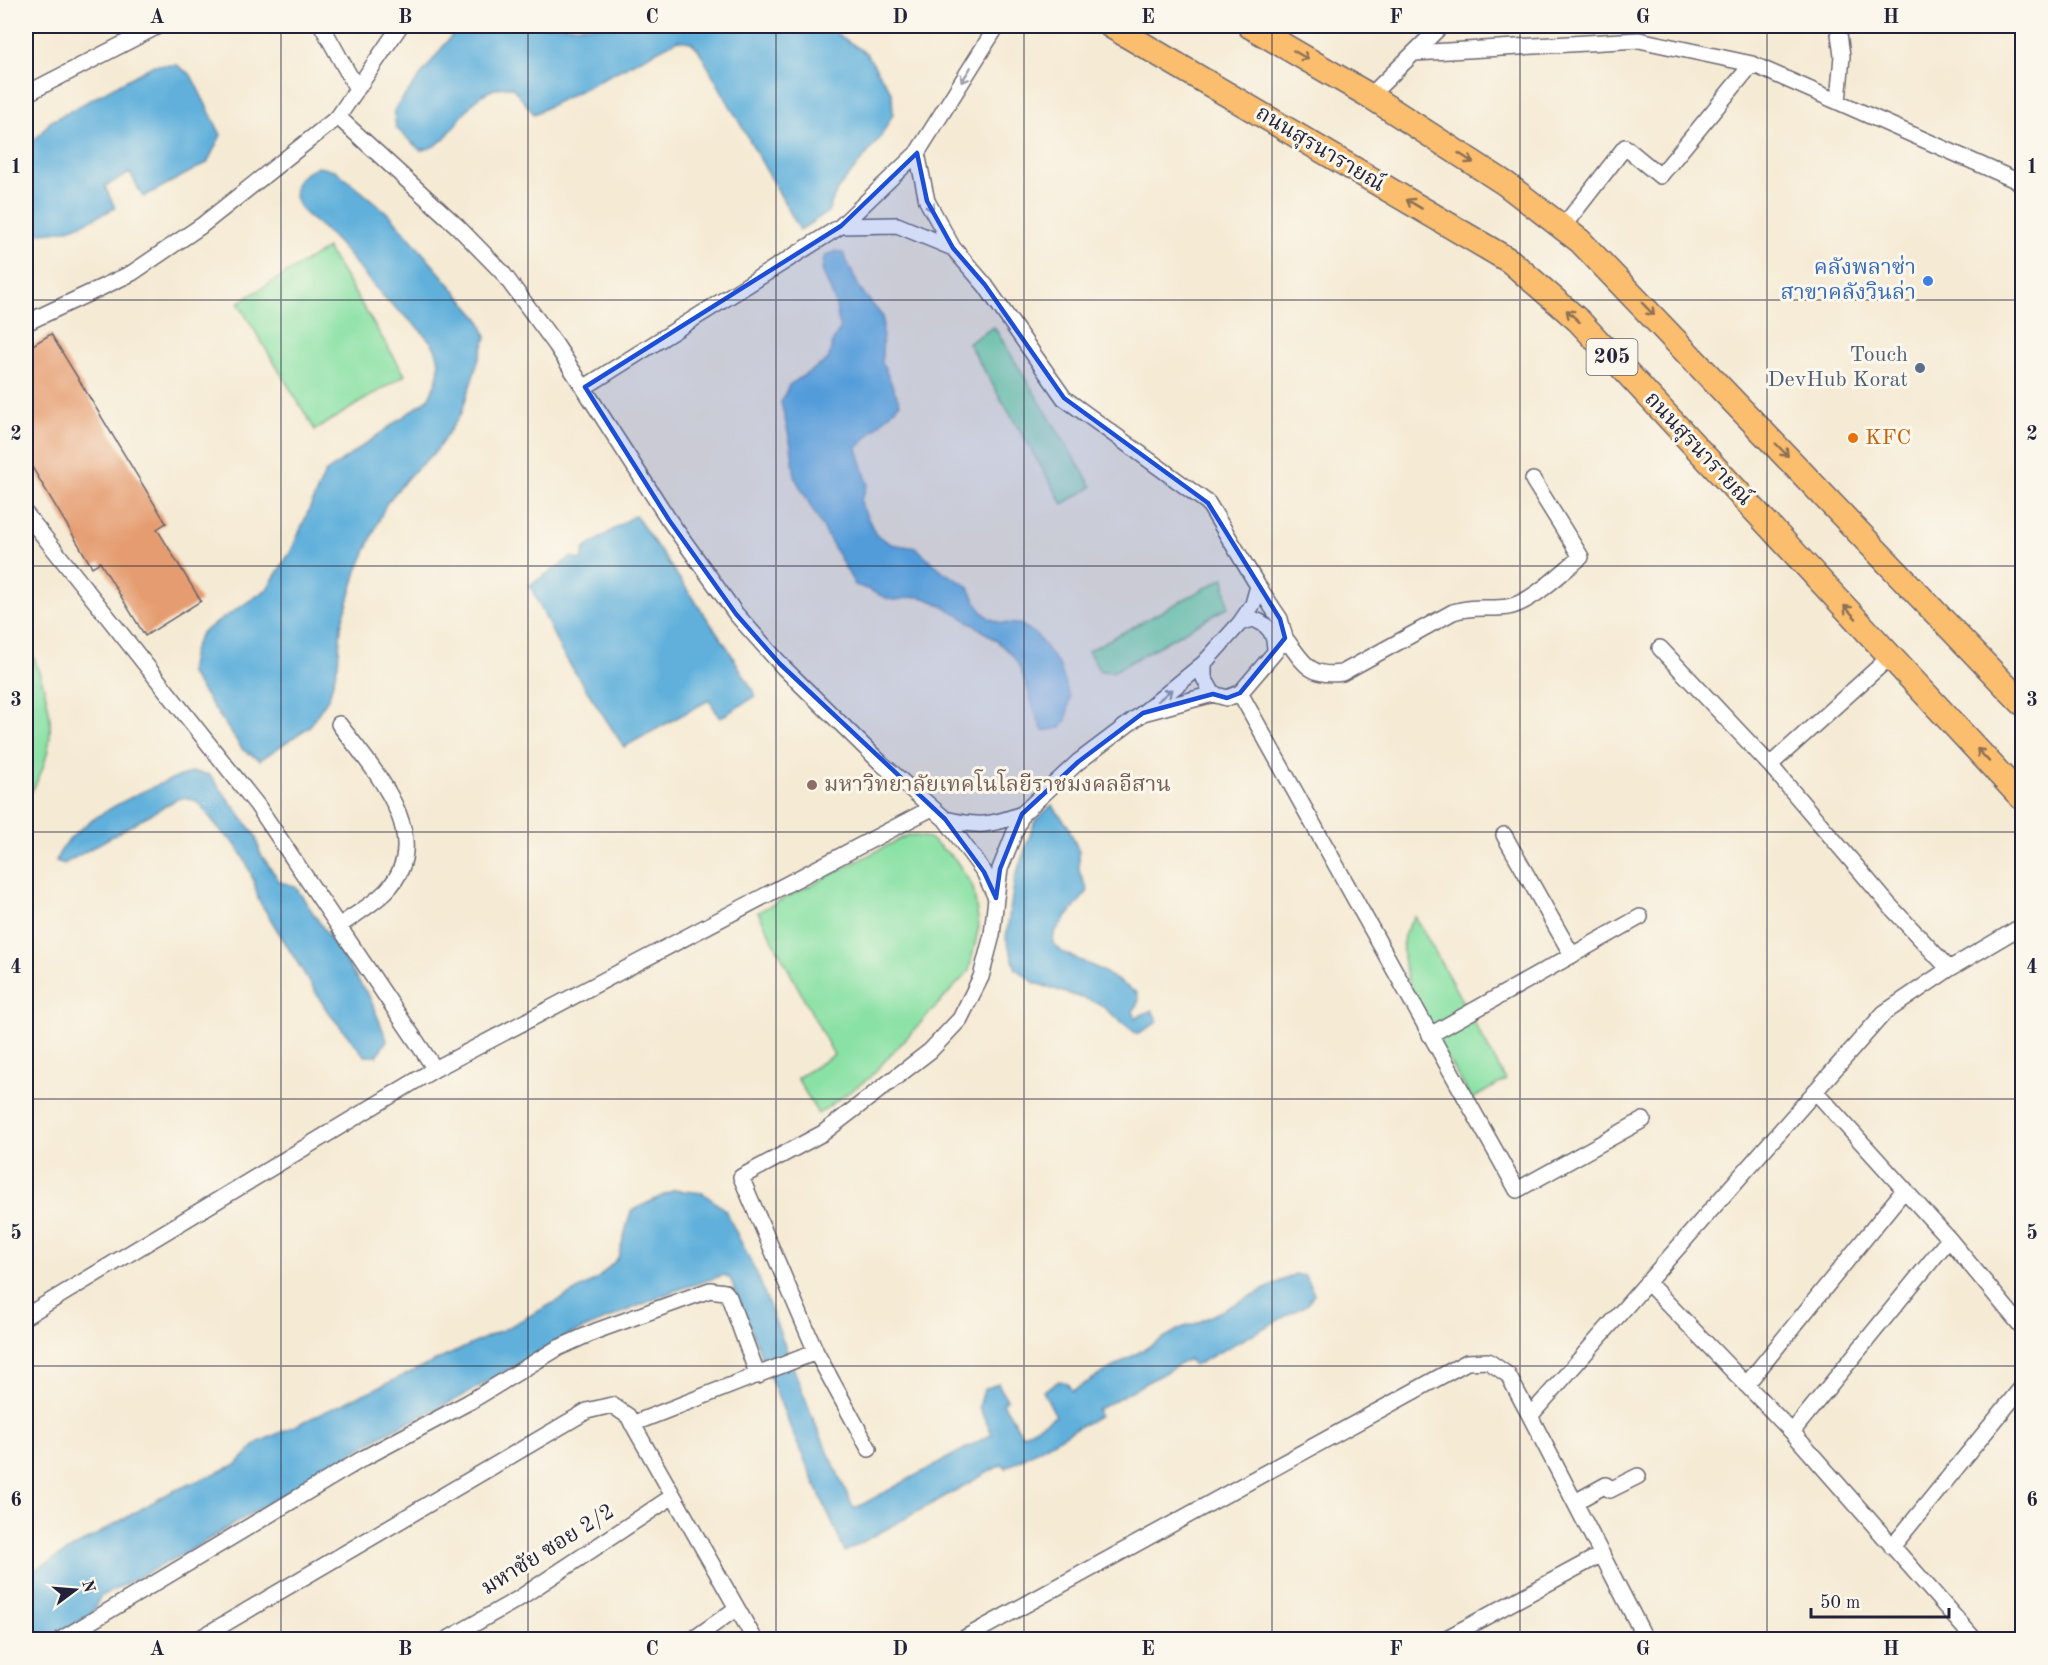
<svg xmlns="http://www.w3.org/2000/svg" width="2048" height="1665" viewBox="0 0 2048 1665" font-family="'Old Standard TT','Noto Serif Thai',serif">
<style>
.green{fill:#8ae1a5;stroke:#568270;stroke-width:1.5}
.water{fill:#60b0db;stroke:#41698b;stroke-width:1.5}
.building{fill:#e59c70}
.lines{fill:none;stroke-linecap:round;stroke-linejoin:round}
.minor-casing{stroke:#6c6871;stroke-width:18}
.primary-casing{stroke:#6c6871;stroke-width:27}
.minor{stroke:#fff;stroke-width:15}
.primary{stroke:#fbbd6e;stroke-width:24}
.oneway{stroke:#8e7054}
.oneway2{stroke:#9c9ca7}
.marked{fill:#1d4ed8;fill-opacity:0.2;stroke:#1d4ed8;stroke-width:4.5;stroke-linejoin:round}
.grid{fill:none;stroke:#22223b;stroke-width:1.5;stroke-opacity:0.55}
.shop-dot{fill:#3f7fe0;stroke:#fbf7ec;stroke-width:2}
.service-dot{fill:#5c6f8a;stroke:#fbf7ec;stroke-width:2}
.food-dot{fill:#e8710a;stroke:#fbf7ec;stroke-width:2}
.education-dot{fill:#8d6e63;stroke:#fbf7ec;stroke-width:2}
.labels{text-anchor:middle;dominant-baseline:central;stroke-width:6;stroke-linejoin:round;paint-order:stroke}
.shield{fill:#fbf7ec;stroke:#636270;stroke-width:1.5}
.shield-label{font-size:21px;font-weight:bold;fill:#22223b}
.street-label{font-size:22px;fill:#22223b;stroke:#fbf7ec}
.shop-label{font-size:22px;fill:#366cbe;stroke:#fbf7ec;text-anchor:end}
.service-label{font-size:22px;fill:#4e5e75;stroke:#fbf7ec;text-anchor:end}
.food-label{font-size:22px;fill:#c56008;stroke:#fbf7ec;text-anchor:start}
.education-label{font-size:22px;fill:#785e54;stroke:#fbf7ec;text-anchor:start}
.neatline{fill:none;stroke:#22223b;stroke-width:2}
.grid-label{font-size:20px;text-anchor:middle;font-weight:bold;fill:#22223b}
</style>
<rect width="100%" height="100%" fill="#fbf7ec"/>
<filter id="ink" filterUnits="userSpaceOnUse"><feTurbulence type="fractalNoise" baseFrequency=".0167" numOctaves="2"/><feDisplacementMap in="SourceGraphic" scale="12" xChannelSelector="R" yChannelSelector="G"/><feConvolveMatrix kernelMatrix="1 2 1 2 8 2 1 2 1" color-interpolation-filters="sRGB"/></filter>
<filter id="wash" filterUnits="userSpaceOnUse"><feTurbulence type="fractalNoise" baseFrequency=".008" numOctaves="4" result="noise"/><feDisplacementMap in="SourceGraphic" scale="24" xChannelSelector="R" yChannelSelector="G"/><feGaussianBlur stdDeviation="1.35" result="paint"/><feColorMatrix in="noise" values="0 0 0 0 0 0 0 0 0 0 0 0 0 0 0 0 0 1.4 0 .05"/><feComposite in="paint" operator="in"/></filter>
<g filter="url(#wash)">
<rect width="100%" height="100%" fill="#f5ead4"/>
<path class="green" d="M327 248 405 375 315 430 238 303Z
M994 327 1092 487 1063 504 968 343Z
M1224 578 1228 607 1113 672 1100 671 1088 651Z
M26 638C50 698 66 741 26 800Z
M908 835 929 838 955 859 973 887 979 926 969 971 869 1078 818 1114 797 1078 834 1055 758 912Z
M1415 916 1506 1080 1472 1099C1449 1059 1393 982 1404 936 1405 930 1412 922 1415 916Z"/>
<path class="water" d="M459 26H807L831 30 866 53 892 93 893 114 880 138 837 190 828 212 800 230 698 49 691 42 678 40 534 114 512 87C461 84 458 149 420 150L396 128 394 110Z
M154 65H177L191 75 221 135 207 163 143 197 130 173 105 186 115 208C86 222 65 236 31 232L26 221V150L50 122Z
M317 167 335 170 391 216 480 320 486 337 461 414 436 451 410 475 386 504 357 571 341 626 338 664 329 697 309 727 260 760 243 750 189 672 193 651 201 633 267 589 291 551 325 473 428 399C437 383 444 365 434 347 426 332 399 312 386 299 361 274 344 244 315 222 306 215 295 206 295 193 294 179 305 173 317 167Z
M836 251 843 253 860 289 883 317 882 362 900 403 857 448 868 484 861 500 862 506 876 535 891 544 916 548 945 573 968 586 980 609 989 618 1001 623 1020 624 1036 634 1060 667 1070 698 1067 718 1061 728 1043 731C1030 708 1029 681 1015 659 1004 642 939 600 920 597 910 595 902 601 893 600 887 600 866 587 855 585L795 478 791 445 781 402 789 385 828 360 833 341 840 329 835 302 822 270 824 257Z
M635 515 727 647 756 696 720 718 709 700 624 747 561 651 530 585 572 557 582 560 584 549Z
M194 772 210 775 256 836 260 853 280 882 295 886 370 998 387 1040 377 1056H365L328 1012 258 899C255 880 246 860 235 844 230 838 222 834 218 828 205 813 200 794 177 799L64 864 56 861C68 822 156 782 194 772Z
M1052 805 1068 826 1079 852V871L1088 891 1054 933 1053 943 1062 952 1101 970 1137 993 1139 1001 1133 1012 1135 1018 1152 1010 1158 1022 1137 1034 1098 1003 1035 983 1016 969 1006 938 1015 878 1035 821Z
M674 1190 703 1193 725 1210 757 1274 814 1421 854 1509 992 1434 979 1407 984 1390 998 1383 1007 1400 1003 1403 1022 1435 1056 1416 1043 1391 1059 1381 1067 1383 1072 1391 1181 1328 1195 1324 1295 1274 1305 1276 1314 1294 1308 1304 1194 1366 1189 1359 1097 1410 1099 1416 1006 1468 1003 1464 845 1552 793 1434 730 1278 724 1275 674 1291 569 1335 457 1399 386 1433 189 1551 100 1597 91 1615 50 1639H26V1575L169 1493 237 1464 257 1443 507 1328 596 1280 618 1258 631 1211Z"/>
<g id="blocks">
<path class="building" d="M51 334 166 523 157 529 201 601 145 636 100 562 92 567 26 457V349Z"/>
</g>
</g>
<g filter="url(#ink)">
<use href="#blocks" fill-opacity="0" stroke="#6c6871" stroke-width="1.5"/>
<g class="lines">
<defs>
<path id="minor" d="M322 26 357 89
M1838 26 1842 56 1838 102
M1414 53 1639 40 1752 64 2022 183
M26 94 158 26
M1370 96 1441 26
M338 117 457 226 502 272 556 345 669 520 736 614 784 668 881 763 945 819
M917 153 927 201 953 248 985 285 1064 398 1208 503 1258 586
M841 226 897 225 953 248
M1562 228 1625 147 1660 176 1752 64
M26 323 132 273 201 226 338 117 400 26
M585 387 841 226 917 153 997 26
M26 514 257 805 435 1069
M1253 619C1270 625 1275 634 1275 652L1240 693 1227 698 1213 694 1204 678V663L1240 623Z
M1240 623 1253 604 1258 586 1280 619 1285 638 1280 646
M1285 638C1303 661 1308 678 1342 673L1453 612C1475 605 1488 610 1508 607 1531 603 1562 572 1581 557L1533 480
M1660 648 1770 765 1890 906 1949 969
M1204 663 1143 713 1213 694
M1240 693 1517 1190 1643 1120
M1770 765 1891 656
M1022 814C990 826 978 827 945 819L984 872 996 898 1000 869 1022 814 1078 762 1143 713
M1504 835 1572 955
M339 926C354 915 374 904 387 890 437 837 372 768 339 724
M1430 1035 1640 917
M1815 1091 1949 1239 2022 1327
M1647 1282 1792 1432 1975 1640
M26 1316 435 1069 932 808
M1746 1385 1905 1189
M1530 1416 1646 1640
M632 1424 816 1352
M1792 1432 1949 1239
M869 1449 816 1352 741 1177 823 1133 930 1051 960 1019 981 977 992 935 996 898
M1575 1502 1606 1485 1610 1490 1638 1476
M1892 1547 2022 1387
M60 1640 362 1459 469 1402 558 1348 596 1331 710 1290 725 1292 729 1297 758 1376
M197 1640 587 1411 612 1405 628 1416 755 1640
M446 1640 518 1599 673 1496
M692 1640 737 1608
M961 1640 1467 1362 1488 1361 1508 1375 1530 1416 1884 1013 1949 969 2022 926
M1443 1640 1602 1554"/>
<path id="primary" d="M1111 26 1510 261 1579 321 2022 798
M1250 26 1370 96 1506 184 1580 241 2022 703"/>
</defs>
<use href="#minor" class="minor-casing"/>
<use href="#primary" class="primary-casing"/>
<use href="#minor" class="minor"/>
<use href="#primary" class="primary"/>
</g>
<defs><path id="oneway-shaft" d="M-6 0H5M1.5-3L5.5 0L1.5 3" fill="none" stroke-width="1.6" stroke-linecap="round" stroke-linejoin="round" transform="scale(1.5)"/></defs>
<g class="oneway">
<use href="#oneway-shaft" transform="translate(1301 55) rotate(30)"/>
<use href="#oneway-shaft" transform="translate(1466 158) rotate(33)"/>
<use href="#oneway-shaft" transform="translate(1414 204) rotate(-149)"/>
<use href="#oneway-shaft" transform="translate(1648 309) rotate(45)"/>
<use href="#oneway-shaft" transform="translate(1573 316) rotate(-138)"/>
<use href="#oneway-shaft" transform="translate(1782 450) rotate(46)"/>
<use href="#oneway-shaft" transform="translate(1850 612) rotate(-133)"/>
<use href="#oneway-shaft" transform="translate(1983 755) rotate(-133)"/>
</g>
<g class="oneway2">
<use href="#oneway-shaft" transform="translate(966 75) rotate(122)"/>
<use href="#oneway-shaft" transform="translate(929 203) rotate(68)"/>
<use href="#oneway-shaft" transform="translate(1165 695) rotate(-40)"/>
</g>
</g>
<path class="marked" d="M917 153 927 201 953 248 985 285 1064 398 1208 503 1280 619 1285 638 1240 693 1227 698 1213 694 1143 713 1078 762 1022 814 1000 869 996 898 984 872 945 819 780 664 736 614 669 520 585 387 841 226Z"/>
<path class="grid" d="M281 26V1640M528 26V1640M776 26V1640M1024 26V1640M1272 26V1640M1520 26V1640M1767 26V1640M26 300H2022M26 566H2022M26 832H2022M26 1099H2022M26 1366H2022"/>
<circle class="shop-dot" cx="1928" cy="281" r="6"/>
<circle class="service-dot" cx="1920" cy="368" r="6"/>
<circle class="food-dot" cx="1853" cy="438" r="6"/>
<circle class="education-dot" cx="812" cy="785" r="6"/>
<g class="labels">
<rect class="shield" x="1586.5" y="339" width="51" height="36" rx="4.5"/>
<g class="shield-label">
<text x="1612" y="357">205</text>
</g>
<g class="street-label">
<text transform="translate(1320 149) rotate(31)">ถนนสุรนารายณ์</text>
<text transform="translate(1698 449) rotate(47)">ถนนสุรนารายณ์</text>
<text transform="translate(548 1550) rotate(-32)">มหาชัย ซอย 2/2</text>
</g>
<g class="shop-label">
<text x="1916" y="268">คลังพลาซ่า<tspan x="1916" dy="25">สาขาคลังวินล่า</tspan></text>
</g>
<g class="service-label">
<text x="1908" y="355">Touch<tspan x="1908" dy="25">DevHub Korat</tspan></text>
</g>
<g class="food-label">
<text x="1865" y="438">KFC</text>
</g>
<g class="education-label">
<text x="824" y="785">มหาวิทยาลัยเทคโนโลยีราชมงคลอีสาน</text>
</g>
</g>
<rect width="2048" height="1665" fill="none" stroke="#fbf7ec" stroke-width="66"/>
<g transform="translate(75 1590) rotate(74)" stroke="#fbf7ec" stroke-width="4.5" paint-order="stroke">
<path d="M0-4.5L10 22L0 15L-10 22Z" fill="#22223b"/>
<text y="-9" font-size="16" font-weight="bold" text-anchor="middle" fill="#22223b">N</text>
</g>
<path d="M1811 1608v9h138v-9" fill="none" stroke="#22223b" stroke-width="3"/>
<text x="1820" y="1608" font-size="18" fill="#22223b" stroke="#fbf7ec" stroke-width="4.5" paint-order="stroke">50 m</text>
<rect x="33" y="33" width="1982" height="1599" class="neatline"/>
<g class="grid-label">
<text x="157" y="23">A</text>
<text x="405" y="23">B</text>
<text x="652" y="23">C</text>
<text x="900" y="23">D</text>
<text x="1148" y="23">E</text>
<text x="1396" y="23">F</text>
<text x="1643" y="23">G</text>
<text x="1891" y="23">H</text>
<text x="16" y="173">1</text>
<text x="2032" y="173">1</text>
<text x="16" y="440">2</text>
<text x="2032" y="440">2</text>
<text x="16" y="706">3</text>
<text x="2032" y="706">3</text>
<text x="16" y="973">4</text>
<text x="2032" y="973">4</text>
<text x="16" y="1239">5</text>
<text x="2032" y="1239">5</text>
<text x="16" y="1506">6</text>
<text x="2032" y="1506">6</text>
<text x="157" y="1655">A</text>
<text x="405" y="1655">B</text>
<text x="652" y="1655">C</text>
<text x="900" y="1655">D</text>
<text x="1148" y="1655">E</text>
<text x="1396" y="1655">F</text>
<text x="1643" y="1655">G</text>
<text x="1891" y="1655">H</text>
</g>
</svg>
